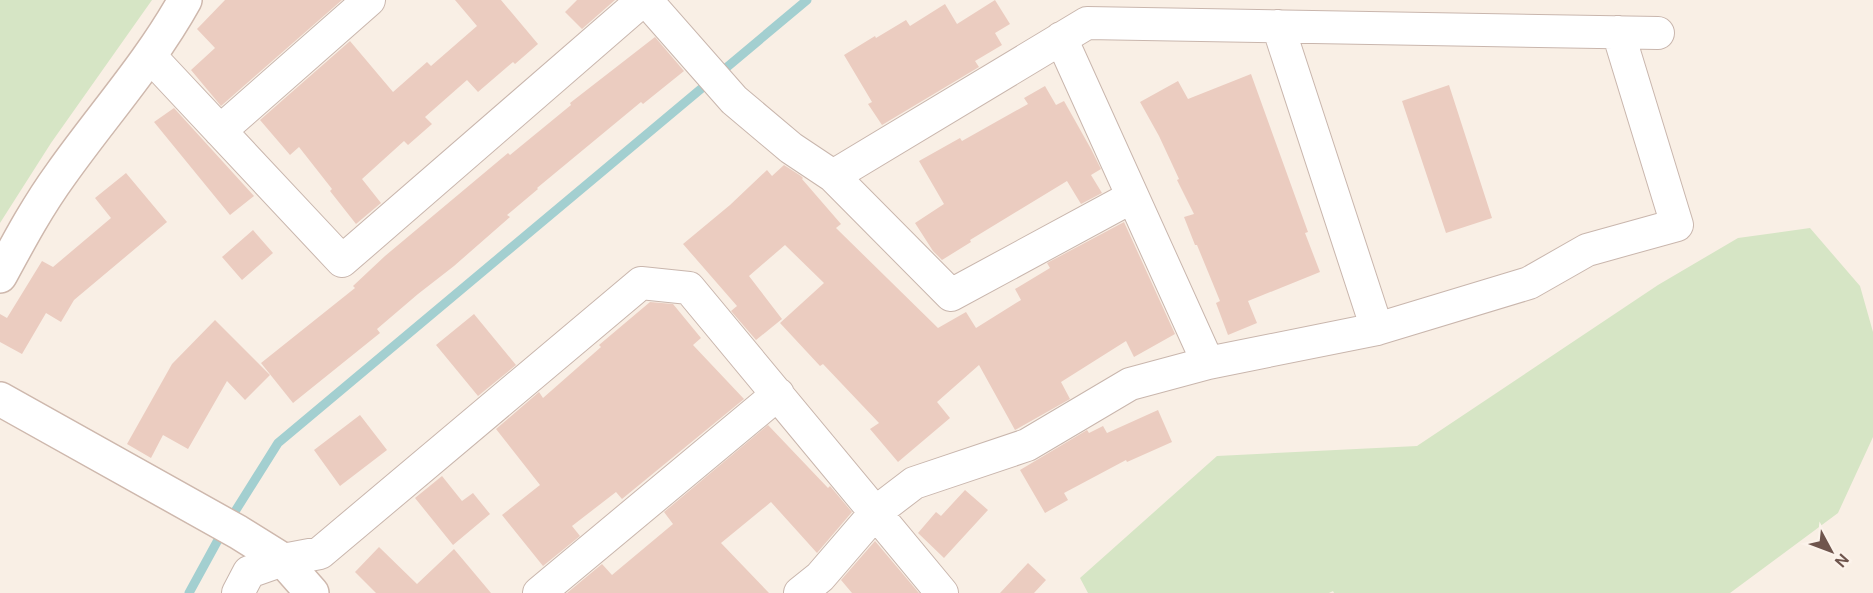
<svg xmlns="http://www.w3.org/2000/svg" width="1873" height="593" viewBox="0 0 1873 593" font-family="'DM Sans',sans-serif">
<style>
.green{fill:#d6e5c5}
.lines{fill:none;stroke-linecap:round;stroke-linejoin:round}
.stream{stroke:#a3cfd0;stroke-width:9}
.building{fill:#ebccc0}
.street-casing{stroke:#c9b6ad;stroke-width:34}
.secondary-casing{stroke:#ceb8ad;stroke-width:36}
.street{stroke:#fff;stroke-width:32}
.secondary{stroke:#fff;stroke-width:33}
</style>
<rect width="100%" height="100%" fill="#f9efe5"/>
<path class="green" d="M0 0H152L51 143 0 223Z
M1810 228 1860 286 1873 332V437L1838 513 1730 593H1334L1333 591 1329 593H1088L1080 578 1217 456 1417 446 1658 285 1738 238Z"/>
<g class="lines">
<path class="stream" d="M189 593 224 529 278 443 807 0"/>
</g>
<path class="building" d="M225 0H342L221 106 191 70 215 48 197 29Z
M455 0H501L538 44 515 64 513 62 478 92 467 80 425 117 432 124 408 145 404 141 362 179 381 203 356 224 330 191 332 189 299 147 290 155 260 120 350 41 393 92 427 62 431 66 477 26Z
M577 0H615L582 29 565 12Z
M995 0 1010 24 995 33 1002 45 975 61 979 67 882 125 868 104 872 102 844 55 875 36 876 38 906 20 910 26 945 4 957 24Z
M655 37 684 71 643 104 641 102 537 188 538 189 507 215 510 217 454 266 418 294 377 329 380 333 293 403 261 363 355 288 353 286 385 256 508 153 510 155 571 105 570 103Z
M1251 74 1308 232 1305 233 1320 272 1248 301 1257 323 1228 335 1216 303 1220 301 1197 245H1195L1184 217 1194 214 1177 180 1179 179 1159 136 1140 102 1178 81 1188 99Z
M1449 85 1492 218 1446 233 1402 101Z
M1045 86 1056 105 1064 101 1091 149 1101 169 1091 175 1102 193 1081 204 1067 181 970 240 971 242 942 260 933 251 915 223 944 204 919 161 960 138 962 141 1028 104 1024 98Z
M174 108 254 196 230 215 154 122Z
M784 165 801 176 803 178 802 179 841 224 836 228 938 328 966 312 976 328 1021 300 1015 289 1050 268 1047 263 1124 222 1175 334 1134 357 1126 341 1061 382 1070 399 1015 430 979 365 937 402 950 418 898 462 870 429 879 423 823 364 820 366 780 323 824 283 785 245 749 276 782 319 756 340 731 311 737 306 683 244 730 205 767 170 772 176Z
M126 173 167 222 74 300 61 322 46 313 22 354 0 342V314L7 318 42 261 53 267 111 218 95 198Z
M253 230 273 253 242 280 222 257Z
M650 302 673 304 701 338 693 345 744 399 622 499 616 492 572 526 580 536 543 566 502 515 540 485 496 429 539 392 543 398 601 347 599 345Z
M474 314 516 365 478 396 436 345Z
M215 320 270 375 245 400 227 381 188 449 163 435 151 458 127 444 172 364Z
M1158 410 1172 442 1127 462 1126 460 1064 493 1068 500 1045 513 1020 470 1087 430 1089 433 1103 426 1107 433Z
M360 415 387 450 340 486 314 450Z
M768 425 828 488 830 486 852 512 817 553 771 502 721 543 769 593H567L602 564 612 575 673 524 664 512Z
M442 476 462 501 473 493 490 514 453 545 415 498Z
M965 490 988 510 944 558 918 533 936 512 941 516Z
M875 541 919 593H852L841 580Z
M379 547 417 584 454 549 491 593H376L355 572Z
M1028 563 1046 580 1034 593H1000Z"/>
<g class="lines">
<defs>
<path id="street" d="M646 0 734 100 791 148 833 176 951 295 1132 197
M1278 26 1377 329
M1061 38 1208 363
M150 56 342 261 643 0
M220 131 369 0
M833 176 1087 23 1658 33
M238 593 249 572 283 560 320 553 641 283 689 288 942 593
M539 593 778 394
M800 593 820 577 876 512 914 483 1027 445 1130 384 1208 363 1377 329 1529 283 1587 250 1677 225 1618 32"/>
<path id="secondary" d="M0 276C19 241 37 207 61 174 102 116 150 63 185 0
M0 399 238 532 283 560 312 593"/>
</defs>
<use href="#street" class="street-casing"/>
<use href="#secondary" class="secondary-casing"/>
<use href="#street" class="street"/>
<use href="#secondary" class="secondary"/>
</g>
<g transform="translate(1831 551) rotate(131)" stroke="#fcf3eb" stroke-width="4.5" paint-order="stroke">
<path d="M0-4.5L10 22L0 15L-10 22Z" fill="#6f554d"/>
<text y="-9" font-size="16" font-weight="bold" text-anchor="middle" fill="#6f554d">N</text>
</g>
</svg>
